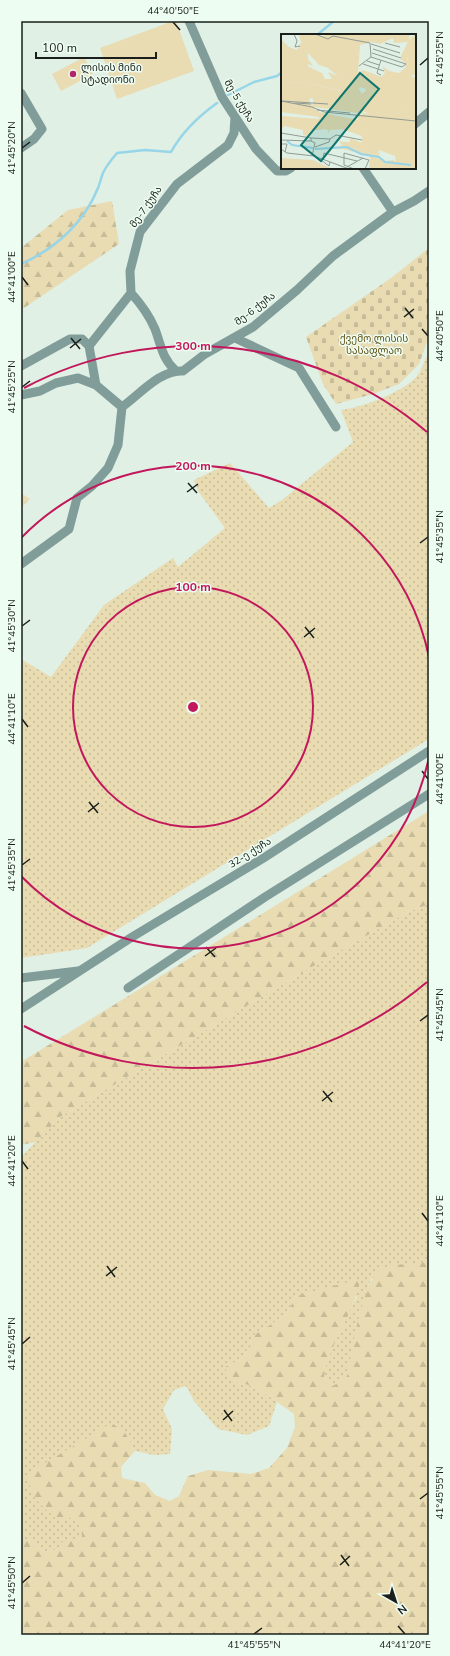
<svg xmlns="http://www.w3.org/2000/svg" width="450" height="1656" viewBox="0 0 450 1656" font-family="'Nunito Sans','Noto Sans Georgian',sans-serif">
<style>
.grass{fill:url(#grass-dots)}
.forest{fill:url(#forest-firs)}
.cemetery{fill:url(#cemetery-stones)}
.pitch{fill:#e9dbb2}
.lines{fill:none;stroke-linecap:round;stroke-linejoin:round}
.stream{stroke:#97d5e9;stroke-width:2.5}
.street{stroke:#819d9a;stroke-width:9}
.ticks{fill:none;stroke:#1a1f1b;stroke-width:1.5}
.ring{fill:none;stroke:#c2185b;stroke-width:2}
.poi-dot{fill:#af276a;stroke:#eefdf2;stroke-width:1.5}
.labels{text-anchor:middle;dominant-baseline:central;stroke-width:3;stroke-linejoin:round;paint-order:stroke}
.poi-label{font-size:10px;fill:#1a1f1b;stroke:#eefdf2;text-anchor:start}
.street-label{font-size:10px;fill:#1a1f1b;stroke:#eefdf2}
.park-label{font-size:10px;fill:#655419;stroke:#eefdf2}
.inset-river{fill:none;stroke:#97d5e9;stroke-width:2}
.inset-road{fill:none;stroke:#919c94;stroke-width:1}
.view{fill:#0f766e;fill-opacity:0.15;stroke:#0f766e;stroke-width:2}
.inset-edge{fill:none;stroke:#1a1f1b;stroke-width:2}
.centre{fill:#c2185b;stroke:#eefdf2;stroke-width:2}
.ring-label{font-size:12px;text-anchor:middle;font-weight:bold;fill:#c2185b;stroke:#eefdf2;stroke-width:3;stroke-linejoin:round;paint-order:stroke}
.neatline{fill:none;stroke:#1a1f1b;stroke-width:1.5}
.ticks-label{font-size:10px;text-anchor:middle;fill:#1a1f1b}
</style>
<defs>
<pattern id="grass-dots" width="8" height="8" patternUnits="userSpaceOnUse"><rect width="8" height="8" fill="#e9dbb2"/><path d="M2 2h.1M6 6h.1" fill="none" stroke="#c7bc98" stroke-width="1.8" stroke-linecap="round"/></pattern>
<pattern id="forest-firs" width="22" height="20" patternUnits="userSpaceOnUse"><rect width="22" height="20" fill="#e9dbb2"/><path d="M5 1l3.5 6h-7zM16 11l3.5 6h-7z" fill="#c7bc98"/></pattern>
<pattern id="cemetery-stones" width="16" height="16" patternUnits="userSpaceOnUse"><rect width="16" height="16" fill="#e9dbb2"/><path d="M2 7V4a2 2 0 0 1 4 0v3zM10 15v-3a2 2 0 0 1 4 0v3z" fill="#c7bc98"/></pattern>
</defs>
<rect width="100%" height="100%" fill="#e0f0e5"/>
<path class="grass" d="M429 351V739L87 948 21 958V659L51 677 104 605 173 558 178 567 225 528 198 491 194 480 230 463 269 508 282 500 353 442 341 410C361 408 404 392 417 376 422 370 425 359 429 351Z
M429 904V1261L371 1279 362 1308 347 1376 333 1386 324 1377 326 1361 357 1296H296L286 1315 254 1335 243 1358 225 1367 237 1382 256 1387 277 1402 269 1426 247 1435 218 1429 194 1401 186 1386 174 1390 163 1409 172 1429 170 1454 154 1455 135 1451 126 1434 73 1518 81 1528 82 1537 75 1543 62 1542 59 1549 45 1552 29 1540 21 1542V1157L60 1117 310 968 408 912Z"/>
<path class="forest" d="M112 201 119 244 21 310V248L68 210Z
M21 493 30 499 21 508Z
M429 811V904L408 912 310 968 60 1117 36 1142 21 1145V1062Z
M429 1261V1635H21V1542L29 1540 45 1552 59 1549 62 1542 68 1538 75 1543 82 1537 81 1528 73 1518 59 1519 47 1511 32 1495 28 1478 40 1466 112 1423 126 1434 135 1451 121 1467 122 1478 145 1483 155 1495 170 1501 179 1496 188 1476 208 1470 251 1474 269 1468 287 1448 295 1427 294 1414 256 1387 237 1382 229 1378 225 1367 243 1358 254 1335 286 1315 296 1296 360 1279C355 1314 329 1342 324 1377L333 1386 347 1376C352 1353 362 1277 383 1268 396 1262 416 1266 429 1261Z"/>
<path class="cemetery" d="M429 248V337L419 364 399 384 373 394 336 404 323 384 306 337 391 278Z"/>
<path class="pitch" d="M173 21H176L194 71 117 99 100 48Z
M84 57 93 74 61 91 52 74Z"/>
<g class="lines">
<path class="stream" d="M317 35 334 21
M228 95 254 82 277 76 282 72
M21 264C55 249 84 223 98 188 100 183 101 178 103 173 106 166 112 159 117 153L145 150 171 152C182 132 199 116 217 103"/>
<path class="street" d="M189 21 222 97 256 149 277 171H286L291 168
M21 93 42 129 34 139 21 148
M415 124 429 112
M393 212 414 201 429 191
M131 293C141 304 149 315 155 329 161 345 162 358 175 370
M235 338 299 368 336 427
M21 366 70 339H82L89 346
M21 395 40 391 56 383 78 378 96 385
M122 407 96 385 89 346 131 293 130 271 140 232 177 184 228 145 234 133 235 117
M21 564 69 529 77 498 92 486 108 468 118 445 122 407C139 395 161 369 183 371L205 354 253 327 297 290 333 256 393 212 363 168
M21 978 78 971
M128 988 265 897 429 794
M21 1009 132 937 262 859 429 751"/>
</g>
<path class="ticks" d="M173 22 180 30M420 65 428 58M22 148 30 142M22 277 28 285M405 308 413 318M404 317 414 309M422 329 428 336M71 338 80 349M70 348 81 339M22 387 30 381M188 483 197 493M187 492 198 484M420 543 428 537M22 626 30 620M305 627 314 638M304 637 315 628M22 719 28 727M422 771 428 779M89 802 98 813M88 812 99 803M22 865 30 859M206 947 215 957M205 956 216 948M420 1021 428 1015M323 1091 332 1102M322 1101 333 1092M22 1161 28 1169M422 1213 428 1221M107 1266 115 1277M106 1276 117 1267M22 1344 30 1337M224 1410 232 1421M223 1420 233 1411M420 1499 428 1493M341 1555 349 1566M340 1565 350 1556M22 1583 30 1576M398 1626 405 1634M254 1634 262 1628"/>
<g class="ring">
<circle cx="193" cy="707" r="120"/>
<path d="M429 757A241 241 0 0 1 21 876M21 538A241 241 0 0 1 429 657"/>
<path d="M427 982A361 361 0 0 1 24 1026M24 388A361 361 0 0 1 427 432"/>
</g>
<circle class="poi-dot" cx="73" cy="74" r="4"/>
<g class="labels">
<g class="poi-label">
<text x="81" y="68">ლისის მინი<tspan x="81" dy="12">სტადიონი</tspan></text>
</g>
<g class="street-label">
<text transform="translate(239 101) rotate(59)">მე-5 ქუჩა</text>
<text transform="translate(146 207) rotate(-55)">მე-7 ქუჩა</text>
<text transform="translate(255 309) rotate(-37)">მე-6 ქუჩა</text>
<text transform="translate(250 853) rotate(-32)">32-ე ქუჩა</text>
</g>
<g class="park-label">
<text x="374" y="339">ქვემო ლისის<tspan x="374" dy="12">სასაფლაო</tspan></text>
</g>
</g>
<g transform="translate(281 34)">
<rect width="135" height="135" fill="#e0f0e5"/>
<path d="M135 0V17L127 20H133L134 27H130L127 22 126 27 124 21ZM0 48 28 49 59 57 74 55 76 60 78 55 81 60 84 57 91 60V57L95 61 108 57 135 61V135H88L89 122 112 130 115 129 114 122 98 116 96 121 64 112 60 108H69V104L81 109V102L61 95 49 96 48 99 46 95 35 96 29 97 28 102 22 101V96L3 92 0 97V82L38 85V83L0 78ZM29 64 32 65V71L109 80 114 78 118 80 123 76 129 83 77 79 83 80 77 82V86L38 78 28 70ZM0 124 32 126 51 135H0Z" fill="#e9dbb2" fill-rule="evenodd"/>
<path d="M0 0 1 6 8 13 16 16 20 9 18 0 42 2 48 0H129L128 6 135 0 133 9 124 21 127 27 128 18 135 17V40L130 42 135 44V62L108 58 95 61 91 57V61H85V55L80 53 77 55 78 59 73 60 28 49 0 48ZM112 4 113 9 127 8 120 22V26L125 29 124 34 118 39 108 37 101 32 104 38 101 43 82 36 77 39 79 11 90 8 99 10ZM27 19 38 31 47 34 57 42 47 38 51 45H44L41 39 28 33 26 30 32 32 27 25ZM26 70 78 76 84 80 19 71ZM80 76 109 80 113 77 118 80 123 76 130 82 122 84 90 81ZM57 104 64 112 96 121 99 116 98 122 104 127 112 126 119 130 103 129 97 124 62 115 42 114 61 112Z" fill="#e9dbb2" fill-rule="evenodd"/>
<path class="inset-river" d="M6 107 11 111 32 114M34 115 66 113 80 120 98 123 104 128 130 131"/>
<path class="inset-road" d="M13 0 16 7 14 13 19 12M34 0 47 5 52 2 89 9 90 23 121 33 125 30M104 9 119 13M90 10 119 19M92 15 120 24M91 19 125 30M100 26 96 39 100 41M86 27 98 31M82 30 103 37M78 32 90 23M0 67 31 73 43 78 135 87M1 67 47 70M14 69 30 70M36 76 69 79M0 99 30 104M0 106 30 107 34 109 31 122M30 107V104L49 105 55 101 81 106M1 110H6L4 118M34 113 48 108 49 105M0 115 6 119 33 122 68 135M40 126 48 132 49 128M42 126 43 119 76 127M66 133 82 124M73 135 63 131V119L88 126 84 135"/>
<path class="view" d="M79 39 98 55 40 127 20 111Z"/>
<rect width="135" height="135" class="inset-edge"/>
</g>
<circle cx="193" cy="707" r="6" class="centre"/>
<g class="ring-label">
<text x="193" y="350">300 m</text>
<text x="193" y="470">200 m</text>
<text x="193" y="591">100 m</text>
</g>
<rect width="450" height="1656" fill="none" stroke="#eefdf2" stroke-width="44"/>
<g transform="translate(396 1602) rotate(141)" stroke="#eefdf2" stroke-width="3" paint-order="stroke">
<path d="M0-3L7 15L0 10L-7 15Z" fill="#1a1f1b"/>
<text y="-6" font-size="11" font-weight="bold" text-anchor="middle" fill="#1a1f1b">N</text>
</g>
<path d="M36 52v6h120v-6" fill="none" stroke="#1a1f1b" stroke-width="2"/>
<text x="42" y="52" font-size="12" fill="#1a1f1b" stroke="#eefdf2" stroke-width="3" paint-order="stroke">100 m</text>
<rect x="22" y="22" width="406" height="1612" class="neatline"/>
<g class="ticks-label">
<text x="173" y="14">44°40'50"E</text>
<text transform="translate(439 58) rotate(-90)" y="4">41°45'25"N</text>
<text transform="translate(11 148) rotate(-90)" y="4">41°45'20"N</text>
<text transform="translate(11 277) rotate(-90)" y="4">44°41'00"E</text>
<text transform="translate(439 336) rotate(-90)" y="4">44°40'50"E</text>
<text transform="translate(11 387) rotate(-90)" y="4">41°45'25"N</text>
<text transform="translate(439 537) rotate(-90)" y="4">41°45'35"N</text>
<text transform="translate(11 626) rotate(-90)" y="4">41°45'30"N</text>
<text transform="translate(11 719) rotate(-90)" y="4">44°41'10"E</text>
<text transform="translate(439 779) rotate(-90)" y="4">44°41'00"E</text>
<text transform="translate(11 865) rotate(-90)" y="4">41°45'35"N</text>
<text transform="translate(439 1015) rotate(-90)" y="4">41°45'45"N</text>
<text transform="translate(11 1161) rotate(-90)" y="4">44°41'20"E</text>
<text transform="translate(439 1221) rotate(-90)" y="4">44°41'10"E</text>
<text transform="translate(11 1344) rotate(-90)" y="4">41°45'45"N</text>
<text transform="translate(439 1493) rotate(-90)" y="4">41°45'55"N</text>
<text transform="translate(11 1583) rotate(-90)" y="4">41°45'50"N</text>
<text x="254" y="1648">41°45'55"N</text>
<text x="405" y="1648">44°41'20"E</text>
</g>
</svg>
